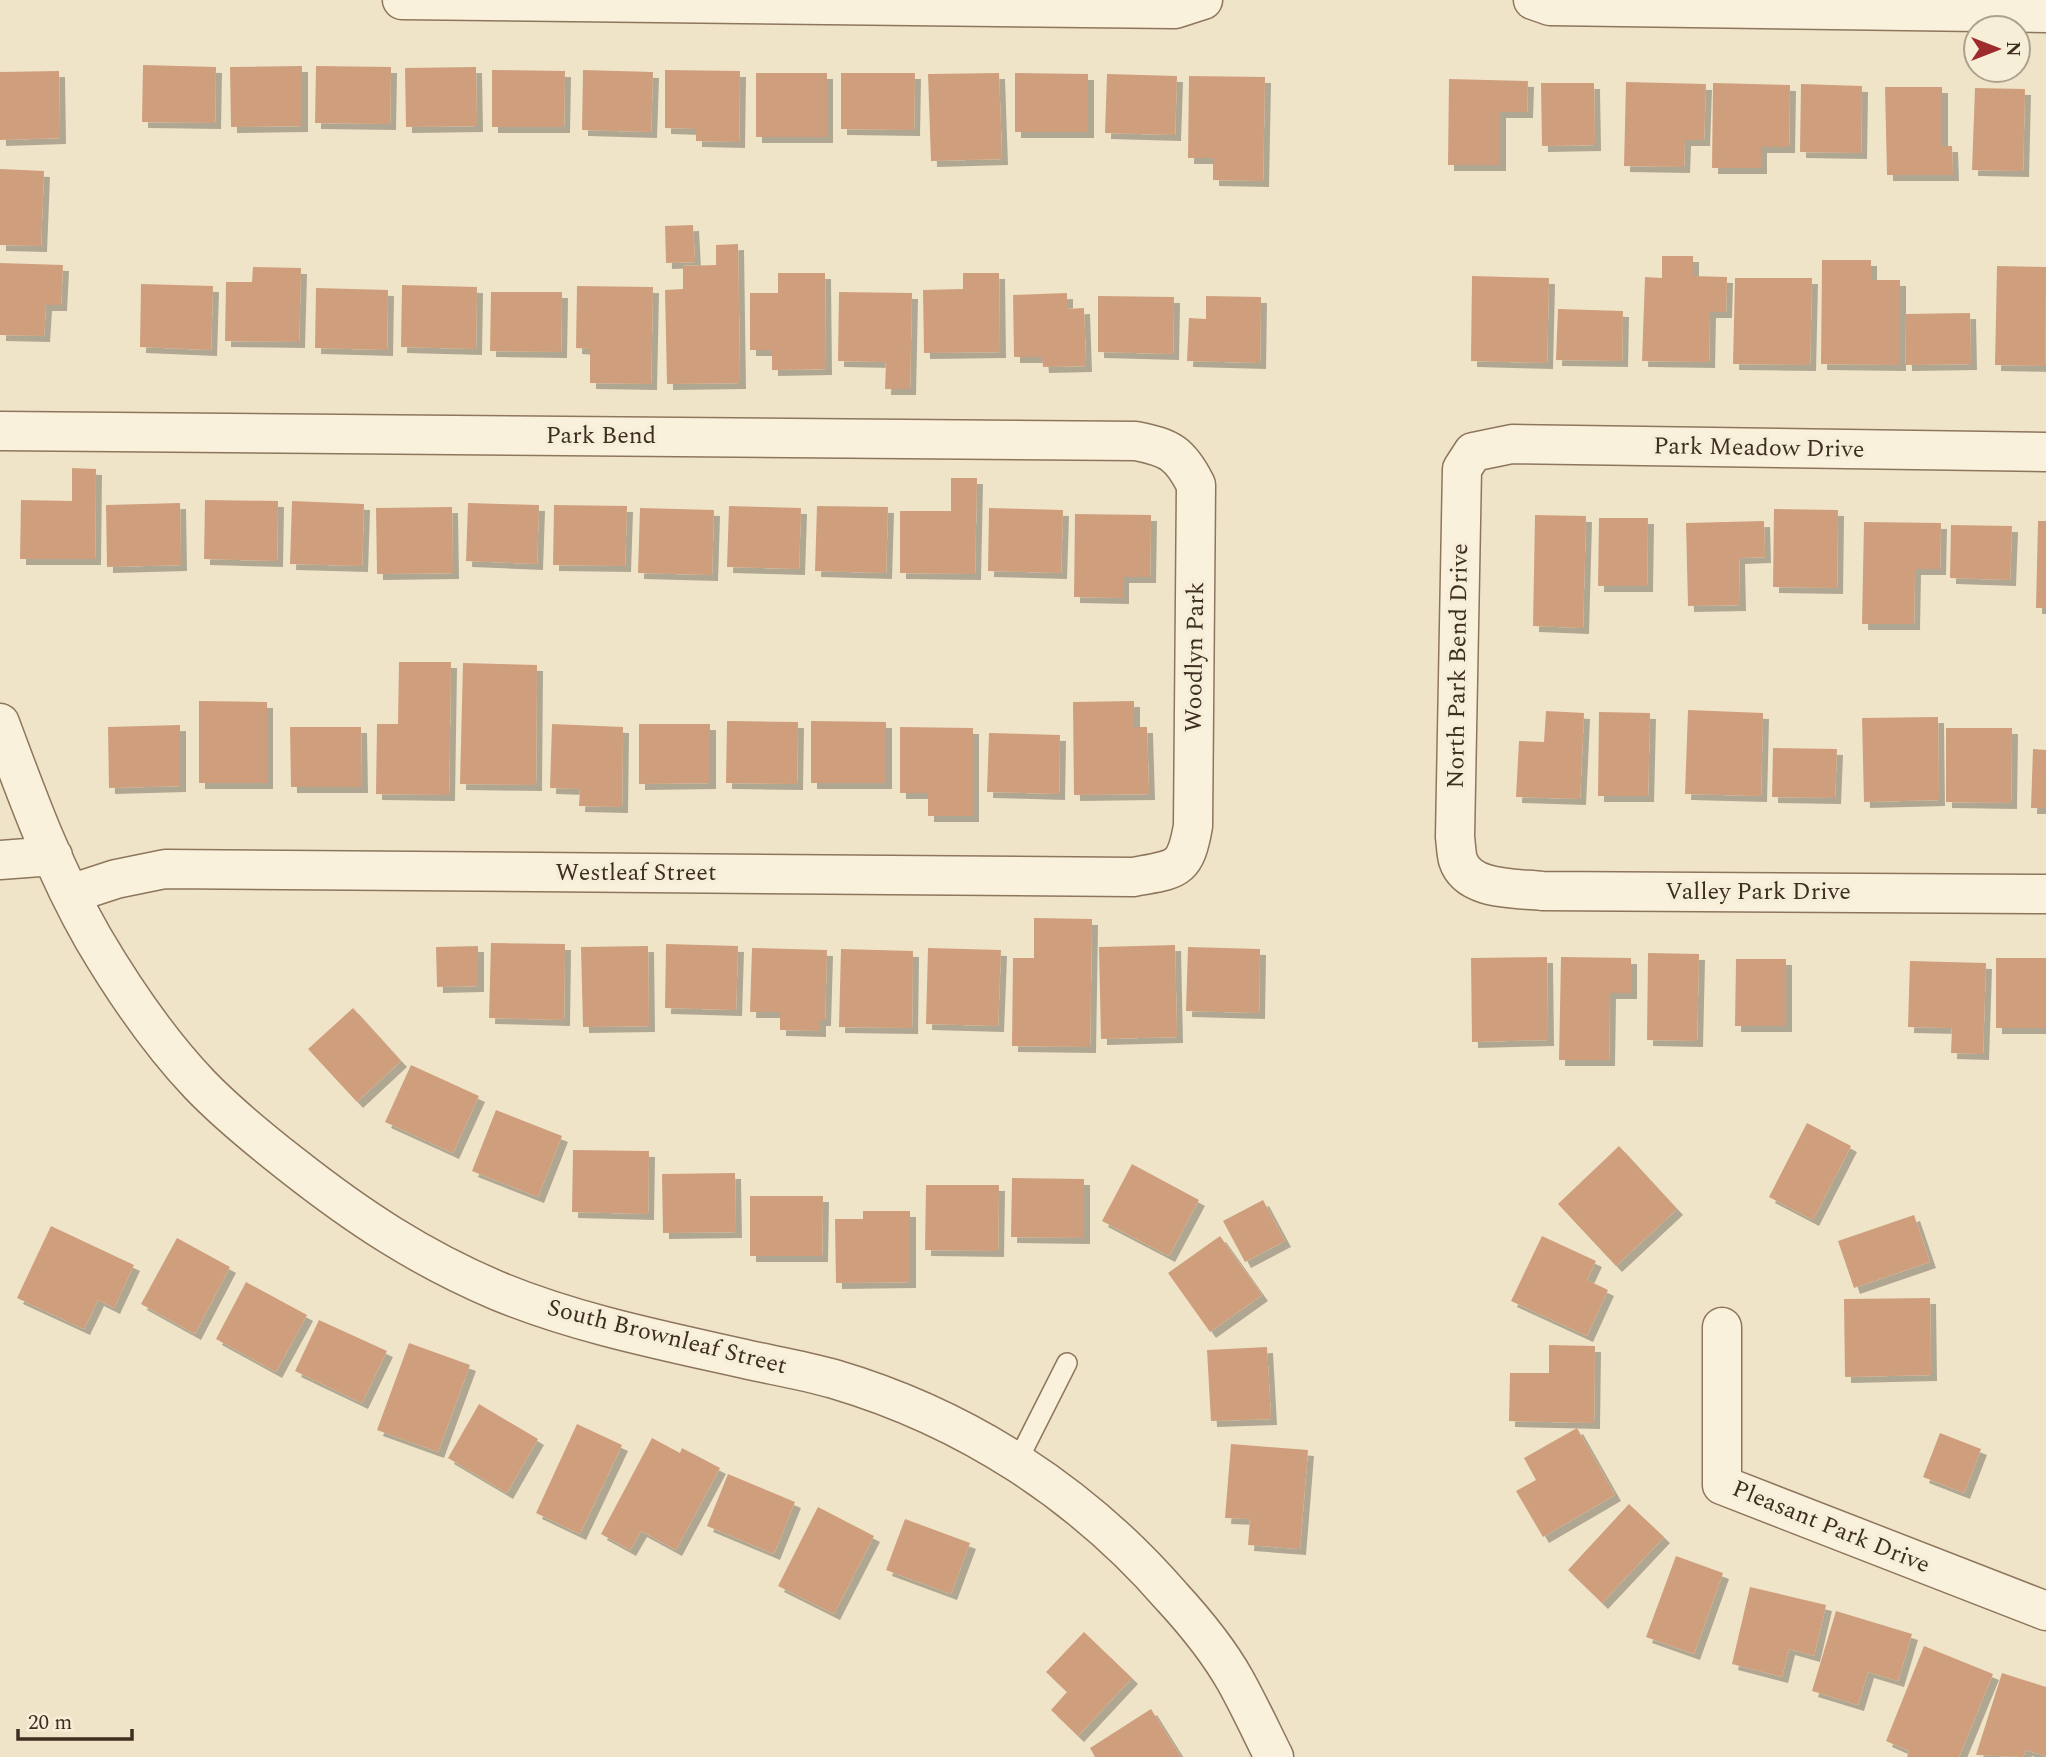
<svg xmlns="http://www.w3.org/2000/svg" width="2046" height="1757" viewBox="0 0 2046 1757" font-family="Spectral,serif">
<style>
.building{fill:#cf9f7d;filter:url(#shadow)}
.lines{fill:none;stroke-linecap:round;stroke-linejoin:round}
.service-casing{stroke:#8d765c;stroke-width:22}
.minor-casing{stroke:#8d765c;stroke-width:41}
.service{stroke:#faf1dc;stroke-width:19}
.minor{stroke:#faf1dc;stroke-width:38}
.labels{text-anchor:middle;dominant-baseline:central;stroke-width:7;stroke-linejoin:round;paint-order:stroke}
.street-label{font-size:24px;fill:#3d2e20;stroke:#f7eed8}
</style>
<defs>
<filter id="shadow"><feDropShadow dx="6" dy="6" stdDeviation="0" flood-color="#0004"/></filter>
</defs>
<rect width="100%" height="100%" fill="#f0e4c8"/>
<path class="building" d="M143 65 216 67 215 123 142 122Z
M302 66V126L231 127 230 67Z
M316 66 391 67 390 124 315 123Z
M476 67 477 126 406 127 405 68Z
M492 70 565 71 564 127H492Z
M583 70 653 72 651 132 582 130Z
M665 70 740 71 739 142 696 141V129L665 128Z
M59 71 60 138 0 140V72Z
M756 73H827V137H756Z
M841 73H915L914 130 841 129Z
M999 73 1002 159 931 161 928 74Z
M1015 73 1088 74V132H1015Z
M1107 74 1177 76 1175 135 1105 133Z
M1189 76 1265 77 1263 181 1213 180V158H1188Z
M1449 79 1528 81 1527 112H1500V165H1448Z
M1626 82 1706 84 1704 140H1685L1684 167 1624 166Z
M1541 83H1594L1595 145 1542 146Z
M1713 83 1790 85 1789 147H1761V168H1712Z
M1801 84 1862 86 1861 153 1800 152Z
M1885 87H1942V146H1952L1953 175H1887Z
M1975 88 2025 89 2023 171 1972 170Z
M0 169 44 171 41 246 0 245Z
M693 225 695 262 666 263 665 226Z
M738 244 740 383 667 384 665 290 683 289V266L716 265V245Z
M1662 256H1693V276L1727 277 1726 312H1710L1709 362 1642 361 1645 277 1662 278Z
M1822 260H1871V280H1900V365L1821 364Z
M0 263 63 265 61 305H46L44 336 0 335Z
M1997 266 2046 267 2045 366 1995 365Z
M253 267 301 268 299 342 225 341 226 282H252Z
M778 273H825L826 369 772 370V350H750V293H778Z
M963 273H999L1000 352 924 353 923 290 963 289Z
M1472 276 1549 278 1547 363 1471 361Z
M1735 278H1812L1810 365 1733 364Z
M141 284 213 286 211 350 140 347Z
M402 285 477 287 476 349 401 347Z
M577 286 653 287 651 384 590 383V349L576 348Z
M316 288 388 290 387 350 315 348Z
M491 292H562L561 352 490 351Z
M839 292 912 293 910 389H885L886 362 838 361Z
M1067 293V309L1084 308 1086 366 1043 367 1042 357H1014L1013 295Z
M1098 296 1174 297 1173 354 1098 352Z
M1206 296 1261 297 1260 363 1187 361 1189 318 1206 319Z
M1558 309 1623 311 1622 361 1556 360Z
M1970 313 1971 364 1906 365 1905 314Z
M72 468 96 469 95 559H20L21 500 72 501Z
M951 478H977L975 574 900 573V511H951Z
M205 500 278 501 277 561 204 559Z
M292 501 364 504 362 566 290 564Z
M180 503 181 565 107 567 106 505Z
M468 503 539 505 537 564 466 561Z
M554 505 627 506 625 566 553 565Z
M729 506 801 508 799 569 727 567Z
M817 506 888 507 886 573 815 571Z
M452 507 453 573 377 574 376 508Z
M640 508 714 510 712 575 638 573Z
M989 508 1063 510 1061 573 988 571Z
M1774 509 1838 510 1837 588 1773 587Z
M1075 514 1151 515 1150 577H1123V598L1074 597Z
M1535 515 1586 516 1583 628 1533 626Z
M1599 518H1648L1647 586H1598Z
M1764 521 1765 557 1739 558 1740 605 1688 606 1686 523Z
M2038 521H2046V608H2036Z
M1864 522 1941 523 1940 569H1915L1914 624H1862Z
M1951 525 2012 526 2010 580 1950 578Z
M399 662H451L449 795 376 794 377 724H398Z
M463 663 537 665 536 785 460 784Z
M199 701 267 702V783H199Z
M1134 701V727H1147L1149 794 1074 795 1073 702Z
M1688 710 1763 713 1761 796 1685 794Z
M1546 711 1584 713 1580 799 1516 797 1519 741 1544 742Z
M1599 712 1650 713 1648 796H1598Z
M1938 717 1939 800 1864 802 1862 718Z
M727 721 798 722 797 784 726 783Z
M811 721 886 722V783H811Z
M552 724 623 727 622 807 579 806 580 789 550 788Z
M639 724H710V783L639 784Z
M180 725V786L109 788 108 727Z
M290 727H361L362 787H291Z
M900 727 973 728V816H928V793H900Z
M1946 728H2012L2011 803 1946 802Z
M989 733 1060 735 1059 794 987 792Z
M1773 748 1837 749 1835 798 1772 797Z
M2033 749 2046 750V808H2031Z
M1034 918 1092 919 1090 1047 1012 1046 1013 958H1034Z
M491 943 565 944 564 1020 489 1018Z
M666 944 738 946 736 1010 665 1008Z
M1175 945 1177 1037 1101 1039 1099 947Z
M478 946V986L437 987 436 947Z
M648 946 649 1026 583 1027 581 947Z
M1188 947 1260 949 1259 1013 1186 1011Z
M752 948 827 950 825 1020H820V1031L780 1030V1012H750Z
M928 948 1001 950 998 1026 926 1024Z
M841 949 913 951 912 1028 839 1027Z
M1648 953 1699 954 1697 1041 1647 1040Z
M1547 957 1548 1040 1472 1042 1471 958Z
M1561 957 1631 958V993H1610L1609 1060H1559Z
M1996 958H2046V1028H1996Z
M1736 959H1786V1026H1735Z
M1910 961 1986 963 1983 1054 1951 1053 1952 1028 1908 1027Z
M353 1008 401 1061 357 1102 308 1049Z
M411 1065 479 1096 453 1153 385 1122Z
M496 1110 562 1136 538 1197 472 1171Z
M1807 1123 1851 1146 1813 1220 1769 1197Z
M1619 1146 1677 1209 1616 1266 1558 1204Z
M573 1150 649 1151 648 1214 572 1212Z
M1132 1164 1199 1200 1169 1256 1102 1221Z
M735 1173 736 1232 663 1233 662 1174Z
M1012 1178 1084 1179V1238L1011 1237Z
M926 1185H999L998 1251 925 1250Z
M750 1196H823L822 1256H750Z
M1263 1200 1285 1241 1245 1262 1223 1221Z
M863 1211H910V1282L836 1283 835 1219H863Z
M1914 1215 1930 1262 1854 1288 1838 1241Z
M51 1226 134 1265 114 1308 98 1300 84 1329 17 1298Z
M1220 1236 1262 1295 1210 1332 1168 1273Z
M1542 1236 1596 1261 1587 1280 1608 1290 1587 1336 1511 1301Z
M177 1238 230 1267 195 1334 141 1304Z
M246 1282 307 1315 276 1372 216 1339Z
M1930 1298 1931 1375 1845 1377 1844 1299Z
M319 1320 387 1351 362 1403 295 1371Z
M409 1343 470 1365 438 1452 377 1430Z
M1549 1345 1595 1346 1594 1423 1509 1421 1510 1373H1549Z
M1267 1347 1271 1419 1211 1421 1207 1350Z
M479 1404 538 1439 507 1493 448 1458Z
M577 1424 622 1445 580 1534 536 1513Z
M1577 1428 1615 1495 1543 1537 1516 1491 1536 1480 1524 1458Z
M1940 1433 1981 1449 1964 1493 1923 1477Z
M652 1438 680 1453 682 1448 720 1468 676 1550 641 1531 630 1550 601 1534Z
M1231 1444 1308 1450 1300 1549 1248 1545 1250 1519 1225 1518Z
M728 1474 795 1502 774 1554 707 1526Z
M1629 1504 1664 1537 1602 1603 1568 1570Z
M818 1507 874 1536 834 1614 778 1586Z
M905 1519 970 1543 951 1594 886 1570Z
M1676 1556 1723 1573 1694 1654 1646 1637Z
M1750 1587 1826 1605 1814 1656 1789 1649 1782 1677 1732 1664Z
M1836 1611 1912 1634 1898 1681 1868 1672 1858 1705 1812 1691Z
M1084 1632 1132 1678 1078 1736 1051 1710 1067 1692 1046 1672Z
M1924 1646 1993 1674 1959 1757H1907L1909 1751 1886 1741Z
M2002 1673 2046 1687V1756L2026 1750 2023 1757 1976 1755Z
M1151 1709 1181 1757H1095L1090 1748Z"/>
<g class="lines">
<defs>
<path id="service" d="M1017 1462 1067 1363"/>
<path id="minor" d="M402 0 1175 9 1203 0
M1533 0 1550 6 2046 13
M0 431 1136 441C1170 448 1180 453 1196 485L1193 826C1185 872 1176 869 1133 877L165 869 116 879 70 894
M2046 452 1512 444 1473 452 1462 469 1455 837C1456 844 1456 853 1458 860 1468 891 1515 888 1542 891L2046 894
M0 723C27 796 54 870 93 938 123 989 159 1042 200 1085 228 1114 260 1140 292 1165 358 1217 420 1258 498 1291 578 1324 665 1341 749 1360 777 1366 806 1371 834 1379 966 1418 1082 1493 1172 1597 1195 1622 1218 1650 1235 1680 1249 1705 1261 1731 1274 1757
M0 860 53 856
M1722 1327V1485L2046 1611"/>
</defs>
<use href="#service" class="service-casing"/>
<use href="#minor" class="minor-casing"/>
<use href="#service" class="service"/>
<use href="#minor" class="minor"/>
</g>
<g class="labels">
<g class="street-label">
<text x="601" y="436">Park Bend</text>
<text transform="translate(1759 448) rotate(1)">Park Meadow Drive</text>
<text transform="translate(1195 657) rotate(-89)">Woodlyn Park</text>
<text transform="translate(1458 666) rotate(-89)">North Park Bend Drive</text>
<text x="636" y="873">Westleaf Street</text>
<text x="1758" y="892">Valley Park Drive</text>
<text transform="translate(667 1337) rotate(14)">South Brownleaf Street</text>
<text transform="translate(1831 1527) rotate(22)">Pleasant Park Drive</text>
</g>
</g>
<g transform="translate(1997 49) rotate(90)"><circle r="33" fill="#f7eed8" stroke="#ada18e" stroke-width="2"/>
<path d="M0-5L12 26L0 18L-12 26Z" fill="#9e2a2b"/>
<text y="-10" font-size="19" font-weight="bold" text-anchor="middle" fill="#3d2e20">N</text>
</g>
<path d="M18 1729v10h114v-10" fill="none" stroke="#3d2e20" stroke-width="3.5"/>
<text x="28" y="1729" font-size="21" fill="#3d2e20" stroke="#f7eed8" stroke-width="5" paint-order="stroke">20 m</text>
</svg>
